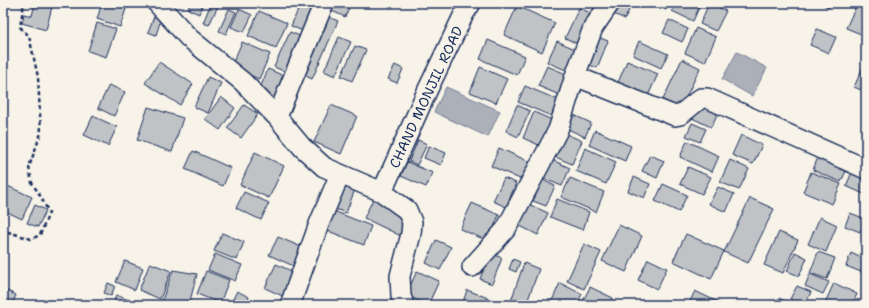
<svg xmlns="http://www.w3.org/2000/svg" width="869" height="308" viewBox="0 0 869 308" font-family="'Shantell Sans',sans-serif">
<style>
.water{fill:#acb0b9;stroke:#727c95}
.building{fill:#c0c3c5;stroke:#1b2f5e}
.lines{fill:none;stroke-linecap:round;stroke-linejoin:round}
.minor-casing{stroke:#1b2f5e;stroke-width:22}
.path{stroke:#1b2f5e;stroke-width:2.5;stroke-dasharray:4 3;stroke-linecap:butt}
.minor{stroke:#f7f3e8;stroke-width:19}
.labels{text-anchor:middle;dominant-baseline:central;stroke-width:3;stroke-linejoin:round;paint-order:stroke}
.street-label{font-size:14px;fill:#1b2f5e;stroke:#f7f3e8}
</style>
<rect width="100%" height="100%" fill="#f7f3e8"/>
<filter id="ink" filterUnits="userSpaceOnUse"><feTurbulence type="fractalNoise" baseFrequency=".025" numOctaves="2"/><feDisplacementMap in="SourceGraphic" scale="8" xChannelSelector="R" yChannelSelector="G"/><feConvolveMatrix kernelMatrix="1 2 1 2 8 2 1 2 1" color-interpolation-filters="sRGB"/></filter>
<g filter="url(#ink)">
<path class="water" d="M737 52 767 68 752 96 722 79Z
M446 87 500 111 488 137 434 112Z"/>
<path class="building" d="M35 3H53L46 30 22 23 24 14 32 16Z
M102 3H128L120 27 97 19Z
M190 3H203L199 14 188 9Z
M211 3 218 6 209 25 203 23Z
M301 3H318L305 32 291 26Z
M335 3H351L345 17 332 11Z
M613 3H632L625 19 609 12Z
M649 3H669L666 10Z
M676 3H701L693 21 672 11Z
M709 3 726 11 716 31 700 24Z
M722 3H733L730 8Z
M821 3H832L828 8Z
M857 4 866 8V36L846 28Z
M517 6 555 23 542 52 504 35Z
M579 8 593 14 580 45 565 38Z
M229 9 236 12 226 34 219 31Z
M239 9 252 15 244 32 231 27Z
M259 11 287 23 276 48 248 36Z
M155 14 162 16 156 35 148 32Z
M325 15 338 21 312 79 299 73Z
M669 20 688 29 682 42 663 33Z
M97 23 116 29 106 57 88 51Z
M696 28 716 37 705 62 685 53Z
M817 29 836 37 829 53 810 45Z
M290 32 302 37 286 72 274 67Z
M593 35 608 41 597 68 582 62Z
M339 37 351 42 335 76 324 71Z
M488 40 525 56 517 75 480 59Z
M557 41 577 50 568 71 547 62Z
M639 41 668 54 661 68 633 55Z
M242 42 270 54 259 79 231 67Z
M355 46 366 50 352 81 341 76Z
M682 59 700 68 678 114 660 106Z
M627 61 658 74 647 98 617 85Z
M159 62 193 84 180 105 145 83Z
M395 65 403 69 397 83 388 79Z
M864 65 866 66V92L854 87Z
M547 66 571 76 562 96 538 86Z
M480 67 507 79 496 103 470 92Z
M268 69 284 76 274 99 258 93Z
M208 77 221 83 208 113 194 107Z
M109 85 125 92 114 116 98 108Z
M525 86 563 102 556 118 518 102Z
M221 97 235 108 220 130 205 119Z
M700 100 720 109 711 127 692 118Z
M244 105 258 114 241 138 227 128Z
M331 105 357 116 341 154 314 142Z
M517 105 530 111 518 137 506 131Z
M148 107 183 118 172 152 137 140Z
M534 112 552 120 541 146 523 138Z
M574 115 591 123 585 137 568 129Z
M93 116 117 127 108 146 84 135Z
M692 123 706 129 700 142 686 136Z
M595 130 631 146 625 161 589 145Z
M564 133 582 141 572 164 553 156Z
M741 135 762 145 753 164 732 155Z
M418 140 427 144 417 165 409 161Z
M687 141 719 156 712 172 680 157Z
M429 146 446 153 441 165 424 158Z
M499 148 530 162 522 180 491 166Z
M585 148 616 162 606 184 576 171Z
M193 151 231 168 223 186 185 169Z
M255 152 284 166 269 198 240 185Z
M820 152 849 164 841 182 813 170Z
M650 155 664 161 657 178 642 171Z
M550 159 570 168 562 186 542 178Z
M730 160 749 169 739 190 720 182Z
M407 162 433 173 426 187 401 176Z
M688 167 711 177 702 194 680 184Z
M854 168 866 173V195L846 186Z
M811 172 841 184 832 204 803 192Z
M634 177 650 184 644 198 628 191Z
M341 178 357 184 346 213 330 207Z
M504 178 516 183 506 207 493 201Z
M570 178 604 192 596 212 561 197Z
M543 180 555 186 546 206 533 201Z
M3 184 32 197 22 219 3 210Z
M663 184 687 195 679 212 655 201Z
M718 187 734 194 726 212 709 204Z
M244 192 269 203 261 220 236 208Z
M375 195 407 217 401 236 364 218Z
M750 198 774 209 748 263 724 252Z
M557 199 589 212 583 230 550 217Z
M472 203 499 215 488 241 460 229Z
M526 203 548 213 538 235 516 224Z
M35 205 46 210 38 227 27 223Z
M331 210 371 226 364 245 323 229Z
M850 213 866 219 860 232 845 226Z
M820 217 837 225 826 252 808 244Z
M619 225 642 236 626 272 602 261Z
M779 232 798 240 783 273 764 265Z
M222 233 244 242 237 260 214 251Z
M686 234 724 251 711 279 673 261Z
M278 237 306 249 298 268 269 255Z
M436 240 451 247 440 270 426 263Z
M584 244 601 252 584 289 567 281Z
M795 252 807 258 799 276 787 271Z
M818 252 835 258 827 279 810 273Z
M490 253 502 258 492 284 480 279Z
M851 253 866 260 861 272 846 266Z
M215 254 242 265 235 281 208 270Z
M513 259 520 262 516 272 509 269Z
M648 259 667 268 657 289 638 280Z
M125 261 143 268 135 290 116 282Z
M150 263 171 271 160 299 139 290Z
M524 263 539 269 526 305H522L511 301Z
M276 264 298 274 287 298 265 288Z
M173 270 197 274 189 305H169L161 303Z
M206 271 229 280 220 303 197 294Z
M417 271 439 281 428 305 406 295Z
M810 274 829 282 823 294 805 286Z
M108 283 115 286 111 296 104 293Z
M560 283 582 294 577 305H550Z
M834 283 857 294 852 305H824Z
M797 286 811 292 805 305H802L790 299Z
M590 287 613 298 610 305H581Z
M5 290 16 295 12 305H3V295Z
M467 290 488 298 485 305H462Z
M237 291 249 297 246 305H237L231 303Z
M695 291 724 305H688Z
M865 294 866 305H861Z
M116 295 134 302 133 305H113Z
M779 298 793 305H775Z
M491 299 506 305H488Z"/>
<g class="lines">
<defs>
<path id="minor" d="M157 3 189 38 243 82 277 117 302 147 324 167 382 192 407 210 412 222 411 234 400 276 401 296 404 305
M575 76 675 116 680 115 701 98H707L866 169
M277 117 324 3
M382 192 428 89 464 14 471 3
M472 267 506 229 558 130 575 76 593 28 610 3
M290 305 319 224 340 174"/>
</defs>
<use href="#minor" class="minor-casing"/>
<path class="path" d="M3 235 5 231 31 239 40 235 49 213 41 197 32 183 29 167 41 133 38 77 29 36 20 27 24 3"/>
<use href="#minor" class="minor"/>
</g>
</g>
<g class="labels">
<g class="street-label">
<text transform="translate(426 97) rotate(-65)">CHAND MONJIL ROAD</text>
</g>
</g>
<rect width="869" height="308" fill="none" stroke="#f7f3e8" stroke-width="16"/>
<rect x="8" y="8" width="853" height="292" fill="none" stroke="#1b2f5e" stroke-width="1.5" filter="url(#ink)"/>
</svg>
